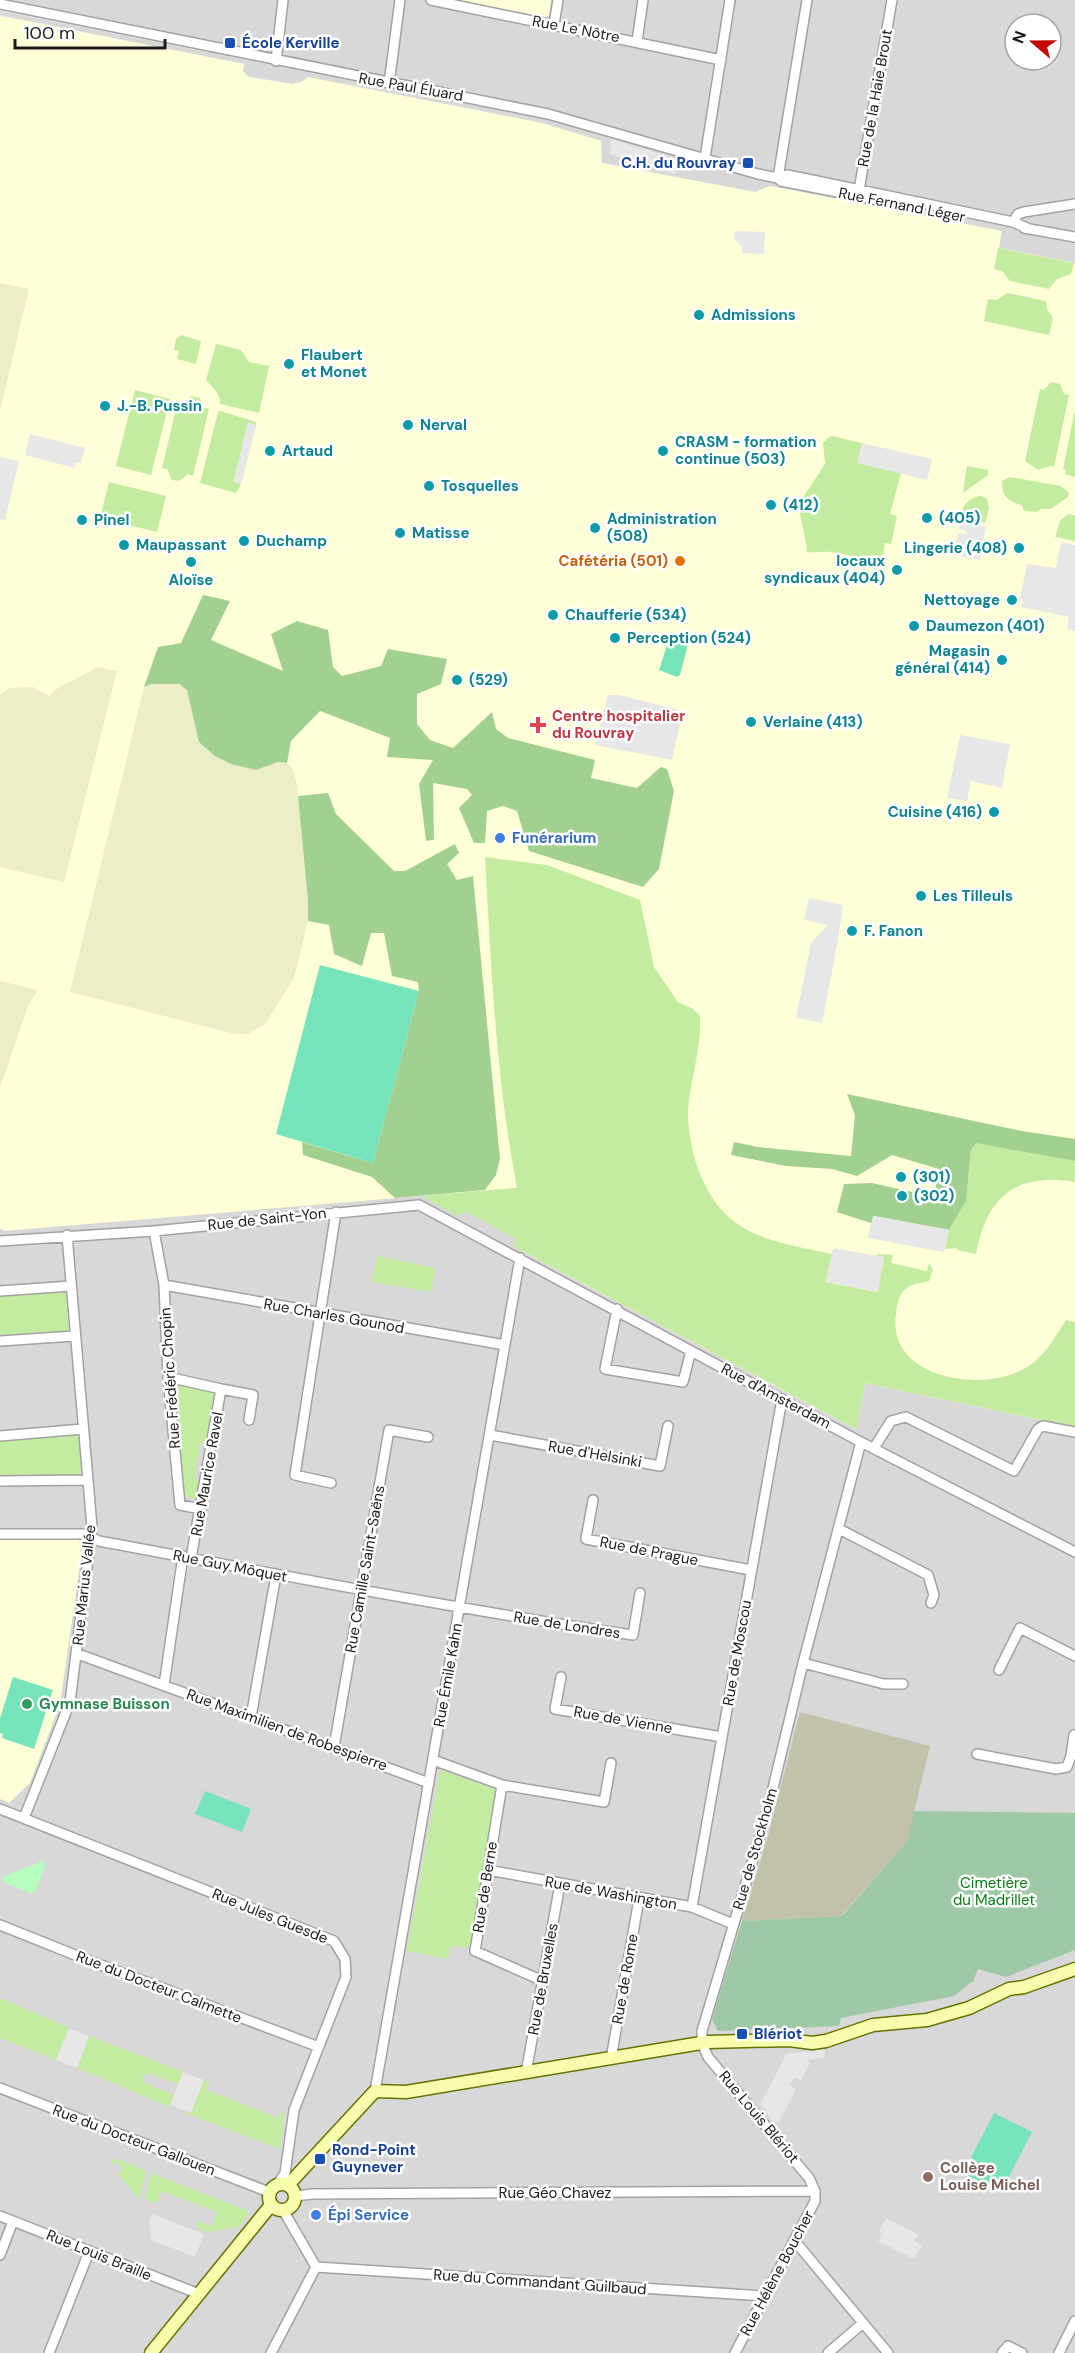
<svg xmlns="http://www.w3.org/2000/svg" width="1075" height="2353" viewBox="0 0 1075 2353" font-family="'DM Sans',sans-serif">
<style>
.residential{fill:#d9d8d8;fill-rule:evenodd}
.education{fill:#feffd6}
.construction{fill:#c2c2aa}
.farmland{fill:#ebeec8}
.grass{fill:#c4eca0}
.forest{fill:#a2d091}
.cemetery{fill:#9fc8a6}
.park{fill:#b7fdbe}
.pitch{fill:#77e3bb}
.parking{fill:#e7e7e7}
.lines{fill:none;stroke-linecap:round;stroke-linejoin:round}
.street-casing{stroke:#a2a2a2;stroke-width:12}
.secondary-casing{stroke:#657300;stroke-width:15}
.street{stroke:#fff;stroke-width:9}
.secondary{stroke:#f8fdad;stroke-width:12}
.transit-dot{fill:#1a4fb4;stroke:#fff;stroke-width:2}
.culture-dot{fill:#0f9aa8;stroke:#fff;stroke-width:2}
.food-dot{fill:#e8710a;stroke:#fff;stroke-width:2}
.health-dot{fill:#e0444e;stroke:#fff;stroke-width:2}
.shop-dot{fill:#3f7fe0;stroke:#fff;stroke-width:2}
.leisure-dot{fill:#2e9e5b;stroke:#fff;stroke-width:2}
.education-dot{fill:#8d6e63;stroke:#fff;stroke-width:2}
.labels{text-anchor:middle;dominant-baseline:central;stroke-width:5;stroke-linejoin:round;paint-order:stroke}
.street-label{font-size:15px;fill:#1b1b1b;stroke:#fff}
.transit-label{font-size:15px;font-weight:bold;fill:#164399;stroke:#fff;text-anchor:start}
.culture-label{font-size:15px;font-weight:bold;fill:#0d838f;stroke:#fff;text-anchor:start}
.food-label{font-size:15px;font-weight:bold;fill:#c56008;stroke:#fff;text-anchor:end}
.health-label{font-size:15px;font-weight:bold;fill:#be3a42;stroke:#fff;text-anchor:start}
.shop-label{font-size:15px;font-weight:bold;fill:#366cbe;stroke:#fff;text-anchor:start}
.leisure-label{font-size:15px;font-weight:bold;fill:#27864d;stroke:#fff;text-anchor:start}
.park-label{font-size:15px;fill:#047d11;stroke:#fff}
.education-label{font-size:15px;font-weight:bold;fill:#785e54;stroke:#fff;text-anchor:start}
</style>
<rect width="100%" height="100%" fill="#ede9df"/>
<path class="residential" d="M0 0H1075V263L998 248 1001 231 771 186 755 192 601 163V141L542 123 451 105 301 82 293 84 248 77 243 71V64L0 15ZM1015 24H1051V60H1015Z
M517 1188 523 1251 855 1429 865 1383 1075 1427V2353H0V1230Z"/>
<path class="education" d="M457 0H551L549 15 546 17Z
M0 16 244 64 243 71 249 77 293 84 301 82 308 77 542 123 601 141 602 163 755 192 770 186 1002 231 999 248 1075 263V1427L865 1383 856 1429 522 1251 517 1188 4 1231 0 1227Z
M79 1539 82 1551 60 1704 30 1783 9 1803 0 1799V1540Z"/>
<path class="construction" d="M800 1712 930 1746 907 1841 841 1916 742 1921 768 1836Z"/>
<path class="farmland" d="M0 283 29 289 0 411Z
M98 667 117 671 64 882 0 867V695L10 688 33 687 49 696 58 688Z
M151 684H179L187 690 191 703 255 770 278 762 287 763 293 769 297 786 308 901V921L294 978 265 1024 248 1034H235L70 992 144 687Z
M0 981 38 990 28 1006 0 1088Z"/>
<path class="grass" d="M998 248 1074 263 1071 274 1057 279 1049 289 1010 281 1002 271 994 269Z
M1007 293 1046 301 1047 309 1053 318 1049 335 984 321 988 299 997 300Z
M181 335 201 341 196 364 177 359 179 351 174 350 176 339Z
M216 344 241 350 249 362 269 366 259 413 220 404C221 394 212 387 206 380Z
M1051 382 1060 384 1064 394 1069 395 1054 467 1050 466 1038 470 1025 461 1040 389 1044 390Z
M135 390 170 399 151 475 116 466Z
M191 396 200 398 203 407 209 409 193 476 188 474C182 479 179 483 171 479L168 470 162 468 178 401 184 402Z
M1075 410V477L1065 474 1066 470 1063 469Z
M220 411 256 422V426L248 422 234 481 241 485 236 493 200 483 218 412Z
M832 436 862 443 858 463 901 473 890 514 897 516 891 544 885 543 883 555C867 564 846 553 830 552 822 551 813 553 806 552L807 547 798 505 825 464 823 443 829 437Z
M967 466 988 470V475L963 493Z
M1010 477 1061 486 1069 493 1068 497 1051 509H1041L1037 512 1024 511 1022 505C1008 502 1001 495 1002 481Z
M109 482 166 496 157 532 100 518Z
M982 496 987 499 989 509 985 523 960 518C961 507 969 496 982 496Z
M1068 514 1075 515V541L1055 537 1060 521Z
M485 857 547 865 640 900 654 967 678 1002 693 1009 700 1016C702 1048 690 1079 688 1111 687 1126 693 1155 698 1169 724 1237 768 1240 832 1254L826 1282 877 1292 884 1257 876 1256 877 1254 893 1255 891 1263 927 1271 929 1263 933 1270 929 1281C922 1283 913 1283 907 1288 899 1293 897 1304 896 1313 886 1377 976 1392 1020 1371 1043 1360 1053 1340 1066 1320L1075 1322V1427L865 1383 856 1429 513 1246 516 1239 465 1211 463 1215 459 1213 457 1216 422 1196 517 1188C496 1079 491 967 485 857Z
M976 1142 1075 1161V1182C1015 1173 987 1196 976 1254L957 1250V1248L945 1249 949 1230 966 1201 971 1150Z
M377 1256 435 1268 431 1292 372 1282Z
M66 1291 69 1334 0 1338V1295Z
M176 1385 212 1392 215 1396 206 1443H200L194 1478 200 1480 198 1492 194 1499 184 1495 173 1388Z
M78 1433 81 1476 0 1478V1439Z
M440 1770 497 1790 471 1948 450 1946 448 1959 407 1951Z
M0 1998 69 2028 56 2060 0 2038Z
M89 2036 183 2072 179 2084 146 2073 142 2080 149 2085 175 2095 170 2107 77 2068Z
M204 2080 208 2082 206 2090 279 2118 282 2111H285L280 2149 185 2113 184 2111 191 2113Z
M115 2158 146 2171 140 2196 137 2197 118 2174 123 2169 118 2162 113 2166 112 2162Z
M151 2173 248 2211 249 2214 239 2227 206 2232 197 2228 198 2221 212 2226 217 2212 162 2191 156 2204 145 2199Z"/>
<path class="forest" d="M203 595 230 601 211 640 283 671 271 634 297 621 328 630 333 667 342 676 381 666 388 649 447 659 441 684 417 694V724L430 740 453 748 492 712 496 729 508 738 595 760 591 778 637 788 661 767 667 769 674 791 659 869 643 887 529 851 517 811 503 806 487 811 485 843H474L459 808 472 795 467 789 433 783 434 840 426 841 419 784 433 760 387 757 390 738 320 711 291 741 287 763 278 762 256 770 231 764 215 756 199 742 187 690 179 684H151L144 687 158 647 181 643Z
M328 793 336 814 394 871H405L455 844 459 853 447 864 457 880 473 876 500 1159 496 1175 485 1190 395 1198 372 1177 303 1155 302 1142 373 1163 419 991 418 982 392 976 384 933H371L362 966 334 954 329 925 308 921V901L298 796Z
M847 1094 1022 1131 1075 1139V1161L976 1143 971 1150 966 1201 949 1230 874 1216 871 1223 837 1212 844 1184 872 1183 934 1197 939 1169 892 1155 857 1176 832 1169 786 1166 731 1155 734 1142 758 1147 851 1156 855 1115Z"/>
<path class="cemetery" d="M914 1811 1075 1813V1950L1006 1977 978 1969 973 1981 954 1996 841 2018 839 2026 718 2031 712 2019 742 1921 842 1916 907 1841Z"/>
<path class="park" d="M43 1861 45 1867 35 1892 30 1893 4 1882 2 1877Z"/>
<path class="pitch" d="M670 636 688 644 680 675 677 677 659 670Z
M320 965 419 991 373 1163 276 1134Z
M13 1677 53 1690 34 1749 2 1738 3 1734 0 1733V1718Z
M205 1791 251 1809 242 1832 195 1814Z
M994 2113 1032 2132 1001 2192 963 2173Z"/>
<path class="parking" d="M0 9 209 49 208 52 0 11Z
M611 139 667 156V164L678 167 675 174 610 154Z
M735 231 765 232 764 254 742 253V246L734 239Z
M248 422 256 426 241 485 234 481Z
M30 434 85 448 81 463 76 462 75 468 25 455Z
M862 443 932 459 927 480 857 463Z
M0 457 19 461 5 520 0 519Z
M961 522 986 527 980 560 954 555 958 533 966 534V531L959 529Z
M1061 542 1075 545V631L1067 629 1069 617 1022 607 1023 600 1020 599 1027 564 1056 568Z
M608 695H619L683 711 672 760 595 745Z
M960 735 1010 744 1002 788 971 781 967 801 947 798Z
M809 898 843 905 837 946 822 1023 796 1018 811 943 828 925 804 920Z
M873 1216 949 1230 944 1252 868 1238Z
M833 1248 884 1257 878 1292 826 1282Z
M69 2028 89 2036 77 2068 56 2060Z
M824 2050 825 2057 806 2060 810 2063 801 2080 794 2077 790 2085 796 2089 779 2122 772 2120 766 2112 767 2109 760 2105 786 2054Z
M183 2072 204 2080 191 2113 170 2105Z
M152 2214 204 2234 195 2257 151 2240 149 2221Z
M886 2218 918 2234 914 2241 922 2245 914 2259 878 2241 882 2234 879 2232Z"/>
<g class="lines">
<defs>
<path id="street" d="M431 0 721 60
M0 4 548 114 758 174 778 178 787 175 817 181 1013 222 1027 228
M554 24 558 0
M637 41 643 0
M276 61 283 0
M389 84 400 0
M705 158 730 0
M778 178 781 181 904 205
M778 178 807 0
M858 196 892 0
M1013 222 1018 214 1024 212 1075 204
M1024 228 1075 237
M154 1231 164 1285 168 1377 180 1505 201 1509
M0 1241 154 1231 419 1205 857 1440 1075 1552
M164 1285 505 1345
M0 1291 71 1286
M617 1309 605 1369 683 1382 691 1351
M0 1341 74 1336
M168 1377 221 1389 191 1558
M221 1389 253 1395 249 1420
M490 1435 660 1466 668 1426
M0 1436 83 1429
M874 1448 891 1421 906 1417 1014 1471 1038 1429 1043 1426 1075 1432
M0 1481 88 1480
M331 1483 295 1475 336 1212
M593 1500 586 1539 751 1570
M839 1529 928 1575 934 1595 931 1603
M0 1534H85L99 1541C277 1574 454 1609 633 1635L640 1593
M78 1654 429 1783
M803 1663 884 1684H903
M999 1670 1020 1628 1075 1656
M561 1677 555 1709 722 1737
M164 1685 183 1556
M251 1717 276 1575
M334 1747 389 1430 428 1437
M977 1754 1056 1769 1067 1767 1071 1756 1074 1735
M433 1760 502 1785 604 1802 611 1763
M502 1785 475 1951 543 1981
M0 1809 334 1941 345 1959 346 1977 294 2110 285 2173 278 2184
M24 1818 70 1702 92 1527 67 1235
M488 1870 692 1907 733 1924
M692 1907 782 1399
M0 1925 85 1959 319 2047
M611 2059 639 1899
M526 2073 560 1884
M0 2088 269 2192
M375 2091 520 1258
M295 2196 312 2194 815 2191
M0 2216 199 2294
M794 2240 888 2353
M0 2255 13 2221
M316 2267 765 2296
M49 2353 89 2252
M271 2353 316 2267 283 2210
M735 2353 815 2201V2191L809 2178 708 2057 702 2043V2031L768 1809 803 1663 861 1442
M828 2353 863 2323
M1002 2353 1008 2346 1022 2353
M1059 2353 1075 2321"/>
<path id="secondary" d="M269 2197a13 13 0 1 1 26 0a13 13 0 1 1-26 0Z
M288 2185 375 2091 406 2092 707 2042 789 2040 812 2043 826 2041 873 2025 927 2020 969 2008 1009 1989 1024 1987 1075 1969
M151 2353 271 2205"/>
</defs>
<use href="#street" class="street-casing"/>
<use href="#secondary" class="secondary-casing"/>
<use href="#street" class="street"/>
<use href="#secondary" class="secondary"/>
</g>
<g class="transit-dot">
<rect x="224" y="37" width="12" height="12" rx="3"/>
<rect x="742" y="157" width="12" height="12" rx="3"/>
<rect x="736" y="2028" width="12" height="12" rx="3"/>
<rect x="314" y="2153" width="12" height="12" rx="3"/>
</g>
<g class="culture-dot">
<circle cx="699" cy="315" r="6"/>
<circle cx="289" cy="364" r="6"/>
<circle cx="105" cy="406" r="6"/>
<circle cx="408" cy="425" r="6"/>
<circle cx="270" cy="451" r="6"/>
<circle cx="663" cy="451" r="6"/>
<circle cx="429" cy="486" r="6"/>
<circle cx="771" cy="505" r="6"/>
<circle cx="927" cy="518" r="6"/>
<circle cx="82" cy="520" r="6"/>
<circle cx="595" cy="528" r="6"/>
<circle cx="400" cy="533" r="6"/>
<circle cx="244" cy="541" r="6"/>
<circle cx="124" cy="545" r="6"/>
<circle cx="1019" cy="548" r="6"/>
<circle cx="191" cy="562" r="6"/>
<circle cx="897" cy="570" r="6"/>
<circle cx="1012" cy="600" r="6"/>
<circle cx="553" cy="615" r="6"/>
<circle cx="914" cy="626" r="6"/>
<circle cx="615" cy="638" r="6"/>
<circle cx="1002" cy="660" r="6"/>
<circle cx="457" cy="680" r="6"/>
<circle cx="751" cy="722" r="6"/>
<circle cx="994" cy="812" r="6"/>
<circle cx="921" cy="896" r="6"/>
<circle cx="852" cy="931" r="6"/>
<circle cx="901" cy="1177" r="6"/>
<circle cx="902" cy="1196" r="6"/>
</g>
<circle class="food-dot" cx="680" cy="561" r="6"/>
<path class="health-dot" d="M535 716h6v6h6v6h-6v6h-6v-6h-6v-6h6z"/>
<g class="shop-dot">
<circle cx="500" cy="838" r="6"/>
<circle cx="316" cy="2215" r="6"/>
</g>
<circle class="leisure-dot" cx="27" cy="1704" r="6"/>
<circle class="education-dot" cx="928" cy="2177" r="6"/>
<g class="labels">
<g class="street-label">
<text transform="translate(576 29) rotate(11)">Rue Le Nôtre</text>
<text transform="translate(411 87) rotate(10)">Rue Paul Éluard</text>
<text transform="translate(875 98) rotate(-80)">Rue de la Haie Brout</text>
<text transform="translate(902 205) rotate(11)">Rue Fernand Léger</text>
<text transform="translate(267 1219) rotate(-6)">Rue de Saint-Yon</text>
<text transform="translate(334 1316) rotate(10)">Rue Charles Gounod</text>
<text transform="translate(170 1378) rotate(-94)">Rue Frédéric Chopin</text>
<text transform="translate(776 1396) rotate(28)">Rue d'Amsterdam</text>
<text transform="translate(595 1454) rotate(10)">Rue d'Helsinki</text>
<text transform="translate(207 1474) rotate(-80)">Rue Maurice Ravel</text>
<text transform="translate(649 1551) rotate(11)">Rue de Prague</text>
<text transform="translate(230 1566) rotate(11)">Rue Guy Môquet</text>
<text transform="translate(365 1569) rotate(-80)">Rue Camille Saint-Saëns</text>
<text transform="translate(84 1585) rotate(-84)">Rue Marius Vallée</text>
<text transform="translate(567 1625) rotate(9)">Rue de Londres</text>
<text transform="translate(737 1653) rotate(-80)">Rue de Moscou</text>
<text transform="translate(448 1675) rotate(-80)">Rue Émile Kahn</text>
<text transform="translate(623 1720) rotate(10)">Rue de Vienne</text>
<text transform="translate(287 1730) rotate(20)">Rue Maximilien de Robespierre</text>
<text transform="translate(755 1849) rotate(-74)">Rue de Stockholm</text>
<text transform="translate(485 1887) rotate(-81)">Rue de Berne</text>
<text transform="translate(611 1893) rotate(10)">Rue de Washington</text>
<text transform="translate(270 1916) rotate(22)">Rue Jules Guesde</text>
<text transform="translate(543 1979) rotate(-80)">Rue de Bruxelles</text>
<text transform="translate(625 1979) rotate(-80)">Rue de Rome</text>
<text transform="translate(159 1987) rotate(21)">Rue du Docteur Calmette</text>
<text transform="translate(759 2117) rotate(50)">Rue Louis Blériot</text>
<text transform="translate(134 2140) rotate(21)">Rue du Docteur Gallouen</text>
<text x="555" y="2193">Rue Géo Chavez</text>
<text transform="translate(99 2255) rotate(22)">Rue Louis Braille</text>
<text transform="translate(777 2273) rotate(-62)">Rue Hélène Boucher</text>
<text transform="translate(540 2282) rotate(4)">Rue du Commandant Guilbaud</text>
</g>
<g class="transit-label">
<text x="242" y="43">École Kerville</text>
<text x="736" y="163" text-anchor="end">C.H. du Rouvray</text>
<text x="754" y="2034">Blériot</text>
<text x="332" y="2150">Rond-Point<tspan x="332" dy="17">Guynever</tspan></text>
</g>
<g class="culture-label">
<text x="711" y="315">Admissions</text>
<text x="301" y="355">Flaubert<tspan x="301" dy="17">et Monet</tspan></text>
<text x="117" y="406">J.-B. Pussin</text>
<text x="420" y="425">Nerval</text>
<text x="675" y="442">CRASM - formation<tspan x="675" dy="17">continue (503)</tspan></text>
<text x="282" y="451">Artaud</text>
<text x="441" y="486">Tosquelles</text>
<text x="783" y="505">(412)</text>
<text x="939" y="518">(405)</text>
<text x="607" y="519">Administration<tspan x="607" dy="17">(508)</tspan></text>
<text x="94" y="520">Pinel</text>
<text x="412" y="533">Matisse</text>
<text x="256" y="541">Duchamp</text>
<text x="136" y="545">Maupassant</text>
<text x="1007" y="548" text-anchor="end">Lingerie (408)</text>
<text x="885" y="561" text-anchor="end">locaux<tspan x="885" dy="17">syndicaux (404)</tspan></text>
<text x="191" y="580" text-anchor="middle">Aloïse</text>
<text x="1000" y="600" text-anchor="end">Nettoyage</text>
<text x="565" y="615">Chaufferie (534)</text>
<text x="926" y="626">Daumezon (401)</text>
<text x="627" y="638">Perception (524)</text>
<text x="990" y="651" text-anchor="end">Magasin<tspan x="990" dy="17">général (414)</tspan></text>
<text x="469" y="680">(529)</text>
<text x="763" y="722">Verlaine (413)</text>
<text x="982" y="812" text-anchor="end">Cuisine (416)</text>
<text x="933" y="896">Les Tilleuls</text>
<text x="864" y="931">F. Fanon</text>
<text x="913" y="1177">(301)</text>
<text x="914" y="1196">(302)</text>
</g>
<g class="food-label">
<text x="668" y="561">Cafétéria (501)</text>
</g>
<g class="health-label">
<text x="552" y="716">Centre hospitalier<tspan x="552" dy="17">du Rouvray</tspan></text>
</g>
<g class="shop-label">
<text x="512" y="838">Funérarium</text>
<text x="328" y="2215">Épi Service</text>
</g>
<g class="leisure-label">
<text x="39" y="1704">Gymnase Buisson</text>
</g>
<g class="park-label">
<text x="994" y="1883">Cimetière<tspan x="994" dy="17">du Madrillet</tspan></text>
</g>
<g class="education-label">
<text x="940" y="2168">Collège<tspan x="940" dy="17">Louise Michel</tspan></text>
</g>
</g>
<g transform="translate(1033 42) rotate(290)"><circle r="28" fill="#ffffff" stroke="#a4a4a4" stroke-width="1.5"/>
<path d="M0-4.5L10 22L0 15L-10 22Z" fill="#c50400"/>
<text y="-9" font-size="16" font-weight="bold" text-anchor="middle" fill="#1b1b1b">N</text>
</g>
<path d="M15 39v9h150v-9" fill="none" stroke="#1b1b1b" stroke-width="3"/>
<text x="24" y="39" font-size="18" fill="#1b1b1b" stroke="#ffffff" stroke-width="4.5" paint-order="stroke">100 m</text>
</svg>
